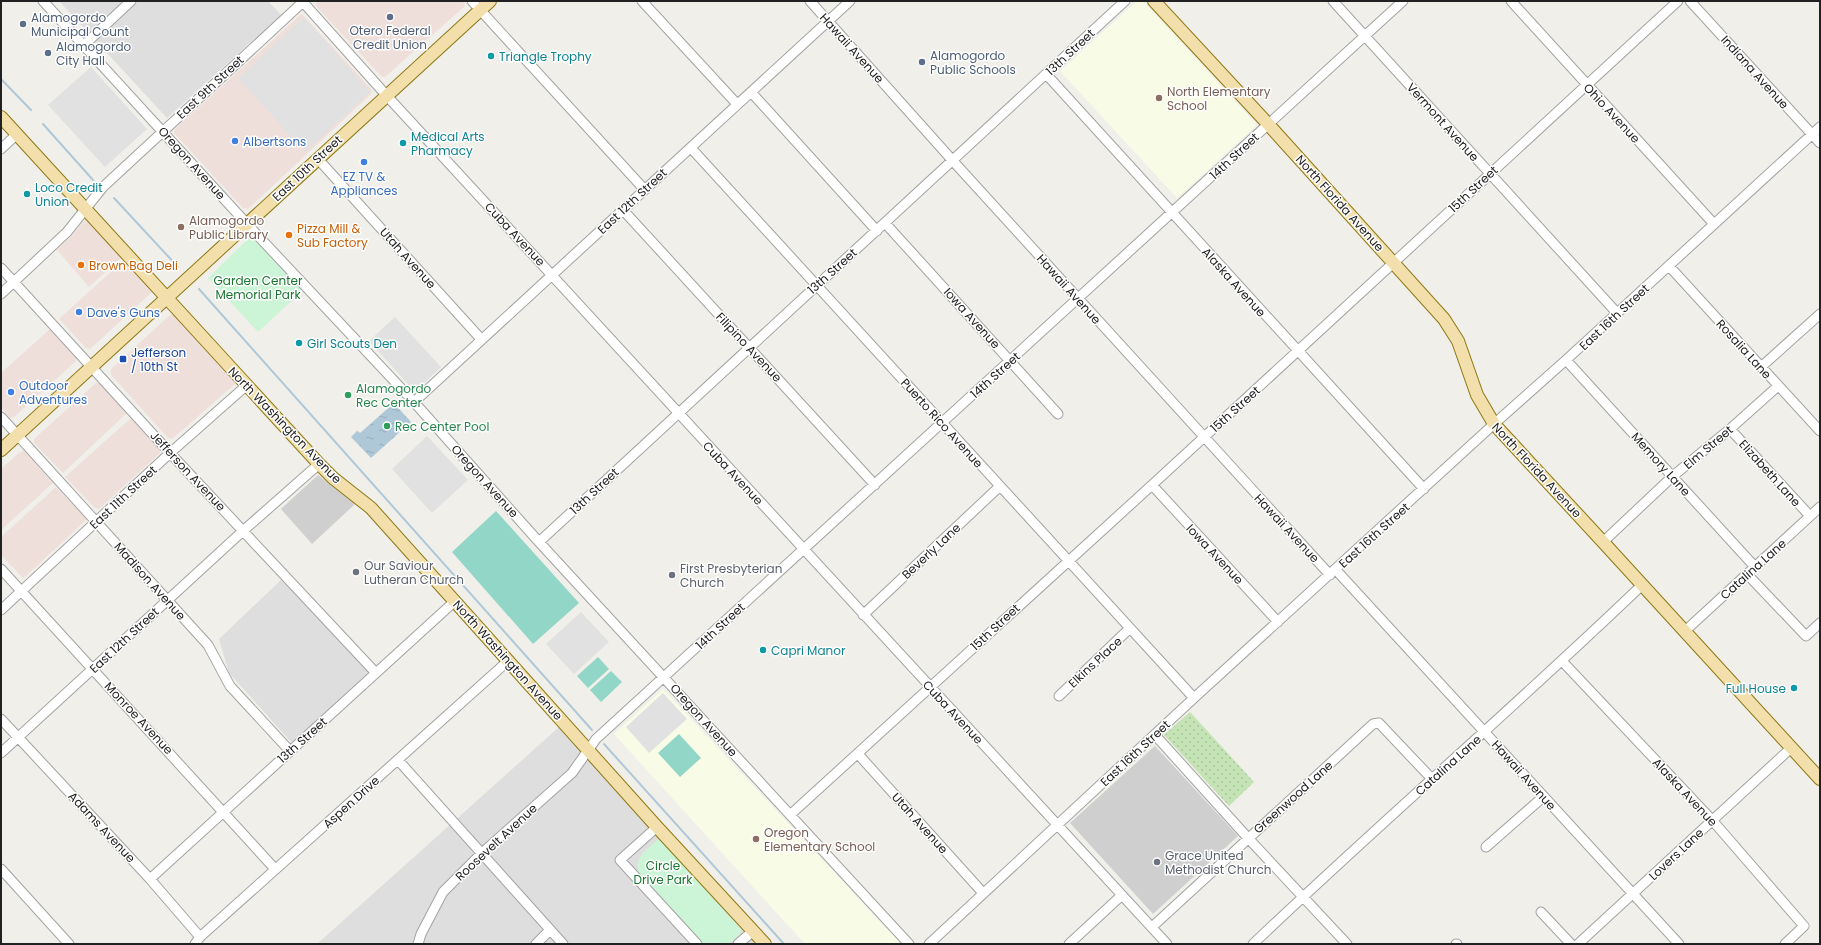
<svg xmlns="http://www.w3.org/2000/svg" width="1821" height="945" viewBox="0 0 1821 945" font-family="Poppins,sans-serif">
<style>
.residential{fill:#dfdede}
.commercial{fill:#efdfdb}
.education{fill:#f8fce6}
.religious{fill:#cfcfcf}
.park{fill:#ccf4d6}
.garden{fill:url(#garden-dots)}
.pitch{fill:#91d6c6}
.parking{fill:#e1e1e1}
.water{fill:url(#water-ripples)}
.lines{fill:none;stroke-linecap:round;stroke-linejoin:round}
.stream{stroke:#afc8d8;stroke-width:2}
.minor-casing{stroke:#a2a2a2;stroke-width:11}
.major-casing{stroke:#8d7812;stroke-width:14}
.minor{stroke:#fff;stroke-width:9}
.major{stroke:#f2dfac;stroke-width:12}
.service-dot{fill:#5c6f8a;stroke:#fff;stroke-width:1.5}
.culture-dot{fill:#0f9aa8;stroke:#fff;stroke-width:1.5}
.education-dot{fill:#8d6e63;stroke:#fff;stroke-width:1.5}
.shop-dot{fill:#3f7fe0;stroke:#fff;stroke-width:1.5}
.food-dot{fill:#e8710a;stroke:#fff;stroke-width:1.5}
.transit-dot{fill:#1a4fb4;stroke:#fff;stroke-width:1.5}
.leisure-dot{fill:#2e9e5b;stroke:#fff;stroke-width:1.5}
.worship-dot{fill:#6b7280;stroke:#fff;stroke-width:1.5}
.labels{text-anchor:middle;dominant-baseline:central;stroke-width:3;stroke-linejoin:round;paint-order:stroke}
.service-label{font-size:12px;fill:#4e5e75;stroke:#fff;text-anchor:start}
.street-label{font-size:12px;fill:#212121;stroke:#fff}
.culture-label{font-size:12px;fill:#0d838f;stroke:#fff;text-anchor:start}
.education-label{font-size:12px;fill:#785e54;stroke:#fff;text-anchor:start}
.shop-label{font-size:12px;fill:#366cbe;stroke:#fff;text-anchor:start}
.food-label{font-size:12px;fill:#c56008;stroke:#fff;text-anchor:start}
.park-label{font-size:12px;fill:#197530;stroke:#fff}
.transit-label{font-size:12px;fill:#164399;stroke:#fff;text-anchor:start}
.leisure-label{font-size:12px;fill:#27864d;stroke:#fff;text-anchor:start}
.worship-label{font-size:12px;fill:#5b616d;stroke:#fff;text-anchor:start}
</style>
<defs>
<pattern id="garden-dots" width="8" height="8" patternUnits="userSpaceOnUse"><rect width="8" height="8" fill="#c5e4b5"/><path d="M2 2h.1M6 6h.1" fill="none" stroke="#a9c39b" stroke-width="1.8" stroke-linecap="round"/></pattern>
<pattern id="water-ripples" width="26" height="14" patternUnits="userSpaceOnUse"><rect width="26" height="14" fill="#afc8d8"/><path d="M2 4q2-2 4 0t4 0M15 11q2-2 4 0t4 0" fill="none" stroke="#96acb9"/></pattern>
</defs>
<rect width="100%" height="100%" fill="#f0efe9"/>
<path class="residential" d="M59 1H268L281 15 167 118Z
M283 578 370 671 292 743 229 673 219 639Z
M559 727 755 944H317Z"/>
<path class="commercial" d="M317 1H464L465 6 385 77 381 76 316 6Z
M301 14 303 15 372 90 371 94 248 209 243 208 174 133 175 129Z
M85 220H90L123 256 89 287 57 250 73 235Z
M125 259 152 289 151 293 90 349 86 348 59 319Z
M170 315H175L235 380V384L172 439 168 438 111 375V369Z
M50 329 76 358V361L14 417 10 418 1 407V373Z
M96 383H100L127 413 63 473 34 443V439Z
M131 418 160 450V453L99 509 95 508 65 477Z
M24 451 53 483 1 530V469L19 453Z
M56 487 87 519 25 577H22L1 555V537Z"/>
<path class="education" d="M1137 1H1143L1257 125 1177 198 1060 71Z
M663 689 901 944H805L614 734Z"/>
<path class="religious" d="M318 475 355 504 312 544 281 509Z
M1155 746 1238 836 1153 914 1070 823Z"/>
<path class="park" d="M253 237 302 291 258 332 208 278 249 238Z
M657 840 662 841 741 929 740 934 729 944H703L639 874C634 856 645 852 657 840Z"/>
<path class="garden" d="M1190 712 1254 782 1229 806 1164 735Z"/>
<path class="pitch" d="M496 511 579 603 533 644 452 552Z
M598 657 609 669 588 688 577 676Z
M611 671 622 682 601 702 590 690Z
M679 734 701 758 680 777 658 753Z"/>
<path class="parking" d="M304 17 370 92 305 152 238 78Z
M91 67 147 129 105 167 48 105Z
M395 317 441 367 415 392 369 341Z
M427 436 468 480 432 513 392 469Z
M581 612 609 642 574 674 546 644Z
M663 693 687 719 649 753 626 727Z"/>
<path class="water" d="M394 403 411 422 371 458 351 437 357 431 360 433Z"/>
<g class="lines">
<path class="stream" d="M1 79 31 110
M43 124 93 180
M114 198 178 267
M199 289 592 730
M604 744 784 944"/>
<defs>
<path id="minor" d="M43 1 247 224 414 402 539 542 909 944
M302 1 387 96 1167 944
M472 1 644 189
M642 1 737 104
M810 1 953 161 1330 575
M1333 1 1617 313
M1511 1 1714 224
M1690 1 1820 143
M84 45 131 1
M1046 74 1424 489
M751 92 877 231
M691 148 1194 698
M1 149 17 134
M318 159 481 339
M623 210 875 485
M885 223 1058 414
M1669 266 1820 431
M1 268 170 453 376 673
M1 294 67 232 103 187 304 1
M1566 360 1755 567
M1761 367 1820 314
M414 402 850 1
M1 417 208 645 230 686 290 751
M1730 429 1810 516
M1152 485 1278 622
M539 542 1125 1
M1603 542 1673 476 1730 429 1778 386
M1 569 275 869
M1336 570 1679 944
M1747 574 1806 636 1820 623
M1 610 170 453 247 385
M863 615 999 487
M1685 631 1820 507
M1562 661 1712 820 1804 926 1785 944
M1059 696 1130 628
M1 719 150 879 200 937
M1155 735 1248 838 1347 944
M1 753 244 530 319 464
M858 754 983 893
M398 760 563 944
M790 815 1152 485 1678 1
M657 827 620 860 697 944
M1486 847 1543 797
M1 869 69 944
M150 879 455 601
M1541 912 1571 944
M1152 927 1373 724 1379 723 1432 779
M195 944 200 937 509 660
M418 944 421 934 443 892 482 853 572 773 596 739 1403 1
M536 944 550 930
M738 944 753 931
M929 944 1194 698 1494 424 1566 360 1820 127
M1069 944 1122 895
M1253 944C1381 822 1515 707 1642 585
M1456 944H1457
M1578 944 1791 748"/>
<path id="major" d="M1154 1 1268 124 1444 319 1458 341 1477 395 1494 424 1603 542 1820 779
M1 117 319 464 333 478 371 508 657 827 765 944
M1 450 490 1"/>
</defs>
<use href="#minor" class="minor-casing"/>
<use href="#major" class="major-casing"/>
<use href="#minor" class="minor"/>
<use href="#major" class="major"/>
</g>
<g class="service-dot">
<circle cx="390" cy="17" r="4"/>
<circle cx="23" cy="24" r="4"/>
<circle cx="48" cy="53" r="4"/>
<circle cx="922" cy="62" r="4"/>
</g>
<g class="culture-dot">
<circle cx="491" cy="56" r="4"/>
<circle cx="403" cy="143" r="4"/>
<circle cx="27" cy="194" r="4"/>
<circle cx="299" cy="343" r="4"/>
<circle cx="763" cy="650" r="4"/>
<circle cx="1794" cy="688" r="4"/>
</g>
<g class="education-dot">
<circle cx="1159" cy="98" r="4"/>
<circle cx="181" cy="227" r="4"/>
<circle cx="756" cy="839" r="4"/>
</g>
<g class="shop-dot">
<circle cx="235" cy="141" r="4"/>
<circle cx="364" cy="162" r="4"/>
<circle cx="79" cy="312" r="4"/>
<circle cx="11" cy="392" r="4"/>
</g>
<g class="food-dot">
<circle cx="289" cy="235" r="4"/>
<circle cx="81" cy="265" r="4"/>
</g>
<rect class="transit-dot" x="119" y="355" width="8" height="8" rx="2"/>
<g class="leisure-dot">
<circle cx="348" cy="395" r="4"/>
<circle cx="387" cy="426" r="4"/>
</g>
<g class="worship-dot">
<circle cx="356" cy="572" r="4"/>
<circle cx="672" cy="575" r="4"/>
<circle cx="1157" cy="862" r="4"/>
</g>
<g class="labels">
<g class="service-label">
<text x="31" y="17">Alamogordo<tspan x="31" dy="14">Municipal Count</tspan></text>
<text x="390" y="30" text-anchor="middle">Otero Federal<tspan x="390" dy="14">Credit Union</tspan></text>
<text x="56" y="46">Alamogordo<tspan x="56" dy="14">City Hall</tspan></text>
<text x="930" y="55">Alamogordo<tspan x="930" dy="14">Public Schools</tspan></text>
</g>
<g class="street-label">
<text transform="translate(852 48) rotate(48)">Hawaii Avenue</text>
<text transform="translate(1070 52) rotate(-43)">13th Street</text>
<text transform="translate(1755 72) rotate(48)">Indiana Avenue</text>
<text transform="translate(210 87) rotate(-43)">East 9th Street</text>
<text transform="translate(1612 113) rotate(47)">Ohio Avenue</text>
<text transform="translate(1443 122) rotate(48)">Vermont Avenue</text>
<text transform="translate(1234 156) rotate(-43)">14th Street</text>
<text transform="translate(192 163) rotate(48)">Oregon Avenue</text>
<text transform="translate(307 168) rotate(-43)">East 10th Street</text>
<text transform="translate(1473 189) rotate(-43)">15th Street</text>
<text transform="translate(632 201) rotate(-43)">East 12th Street</text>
<text transform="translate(1340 203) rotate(48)">North Florida Avenue</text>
<text transform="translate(515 234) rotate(47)">Cuba Avenue</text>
<text transform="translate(408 258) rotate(48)">Utah Avenue</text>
<text transform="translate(832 271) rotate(-42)">13th Street</text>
<text transform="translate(1234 282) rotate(48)">Alaska Avenue</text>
<text transform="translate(1069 289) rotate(48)">Hawaii Avenue</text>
<text transform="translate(1614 317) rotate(-43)">East 16th Street</text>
<text transform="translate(972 318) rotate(48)">Iowa Avenue</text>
<text transform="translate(749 347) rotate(47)">Filipino Avenue</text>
<text transform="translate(1744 349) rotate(48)">Rosalia Lane</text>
<text transform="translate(995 375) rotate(-42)">14th Street</text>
<text transform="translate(1235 409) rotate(-42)">15th Street</text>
<text transform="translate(942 423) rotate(48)">Puerto Rico Avenue</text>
<text transform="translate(285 425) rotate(46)">North Washington Avenue</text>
<text transform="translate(1708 447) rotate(-40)">Elm Street</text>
<text transform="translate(1661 464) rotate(48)">Memory Lane</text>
<text transform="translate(1537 470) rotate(47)">North Florida Avenue</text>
<text transform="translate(188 471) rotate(47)">Jefferson Avenue</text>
<text transform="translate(733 473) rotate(47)">Cuba Avenue</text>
<text transform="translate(1770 473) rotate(48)">Elizabeth Lane</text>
<text transform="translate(485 481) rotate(48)">Oregon Avenue</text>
<text transform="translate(594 491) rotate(-43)">13th Street</text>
<text transform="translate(123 497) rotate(-43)">East 11th Street</text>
<text transform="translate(1287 528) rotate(47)">Hawaii Avenue</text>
<text transform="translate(1374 535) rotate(-42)">East 16th Street</text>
<text transform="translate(931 551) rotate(-43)">Beverly Lane</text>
<text transform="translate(1215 554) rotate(47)">Iowa Avenue</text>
<text transform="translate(1753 569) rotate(-42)">Catalina Lane</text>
<text transform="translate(150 581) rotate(48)">Madison Avenue</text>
<text transform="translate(720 626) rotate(-43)">14th Street</text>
<text transform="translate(995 627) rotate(-43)">15th Street</text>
<text transform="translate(124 640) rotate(-43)">East 12th Street</text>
<text transform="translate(508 660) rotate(48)">North Washington Avenue</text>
<text transform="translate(1095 662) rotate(-43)">Elkins Place</text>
<text transform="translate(953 712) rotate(47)">Cuba Avenue</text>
<text transform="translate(139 718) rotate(47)">Monroe Avenue</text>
<text transform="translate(704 720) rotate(48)">Oregon Avenue</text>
<text transform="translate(302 740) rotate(-42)">13th Street</text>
<text transform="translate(1135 753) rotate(-43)">East 16th Street</text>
<text transform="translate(1448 765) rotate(-42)">Catalina Lane</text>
<text transform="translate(1524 775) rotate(48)">Hawaii Avenue</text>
<text transform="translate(1685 792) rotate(47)">Alaska Avenue</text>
<text transform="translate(1293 797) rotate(-42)">Greenwood Lane</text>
<text transform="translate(351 802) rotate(-42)">Aspen Drive</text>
<text transform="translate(920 823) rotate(48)">Utah Avenue</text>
<text transform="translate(102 827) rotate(47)">Adams Avenue</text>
<text transform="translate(496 842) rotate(-43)">Roosevelt Avenue</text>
<text transform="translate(1676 854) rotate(-43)">Lovers Lane</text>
</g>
<g class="culture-label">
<text x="499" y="56">Triangle Trophy</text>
<text x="411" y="136">Medical Arts<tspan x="411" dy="14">Pharmacy</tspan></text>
<text x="35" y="187">Loco Credit<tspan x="35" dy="14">Union</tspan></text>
<text x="307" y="343">Girl Scouts Den</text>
<text x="771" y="650">Capri Manor</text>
<text x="1786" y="688" text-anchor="end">Full House</text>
</g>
<g class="education-label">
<text x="1167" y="91">North Elementary<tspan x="1167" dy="14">School</tspan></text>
<text x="189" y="220">Alamogordo<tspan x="189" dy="14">Public Library</tspan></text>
<text x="764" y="832">Oregon<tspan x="764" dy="14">Elementary School</tspan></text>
</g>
<g class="shop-label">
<text x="243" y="141">Albertsons</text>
<text x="364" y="176" text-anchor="middle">EZ TV &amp;<tspan x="364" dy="14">Appliances</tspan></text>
<text x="87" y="312">Dave's Guns</text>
<text x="19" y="385">Outdoor<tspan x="19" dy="14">Adventures</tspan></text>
</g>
<g class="food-label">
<text x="297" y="228">Pizza Mill &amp;<tspan x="297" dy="14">Sub Factory</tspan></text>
<text x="89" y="265">Brown Bag Deli</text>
</g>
<g class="park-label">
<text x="258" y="280">Garden Center<tspan x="258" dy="14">Memorial Park</tspan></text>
<text x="663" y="865">Circle<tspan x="663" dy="14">Drive Park</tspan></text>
</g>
<g class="transit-label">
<text x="131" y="352">Jefferson<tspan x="131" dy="14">/ 10th St</tspan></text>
</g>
<g class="leisure-label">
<text x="356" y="388">Alamogordo<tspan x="356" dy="14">Rec Center</tspan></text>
<text x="395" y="426">Rec Center Pool</text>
</g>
<g class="worship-label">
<text x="364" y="565">Our Saviour<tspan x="364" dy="14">Lutheran Church</tspan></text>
<text x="680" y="568">First Presbyterian<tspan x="680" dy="14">Church</tspan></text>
<text x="1165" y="855">Grace United<tspan x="1165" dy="14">Methodist Church</tspan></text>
</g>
</g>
<rect width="1821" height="945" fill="none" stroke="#212121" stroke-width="4"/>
</svg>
